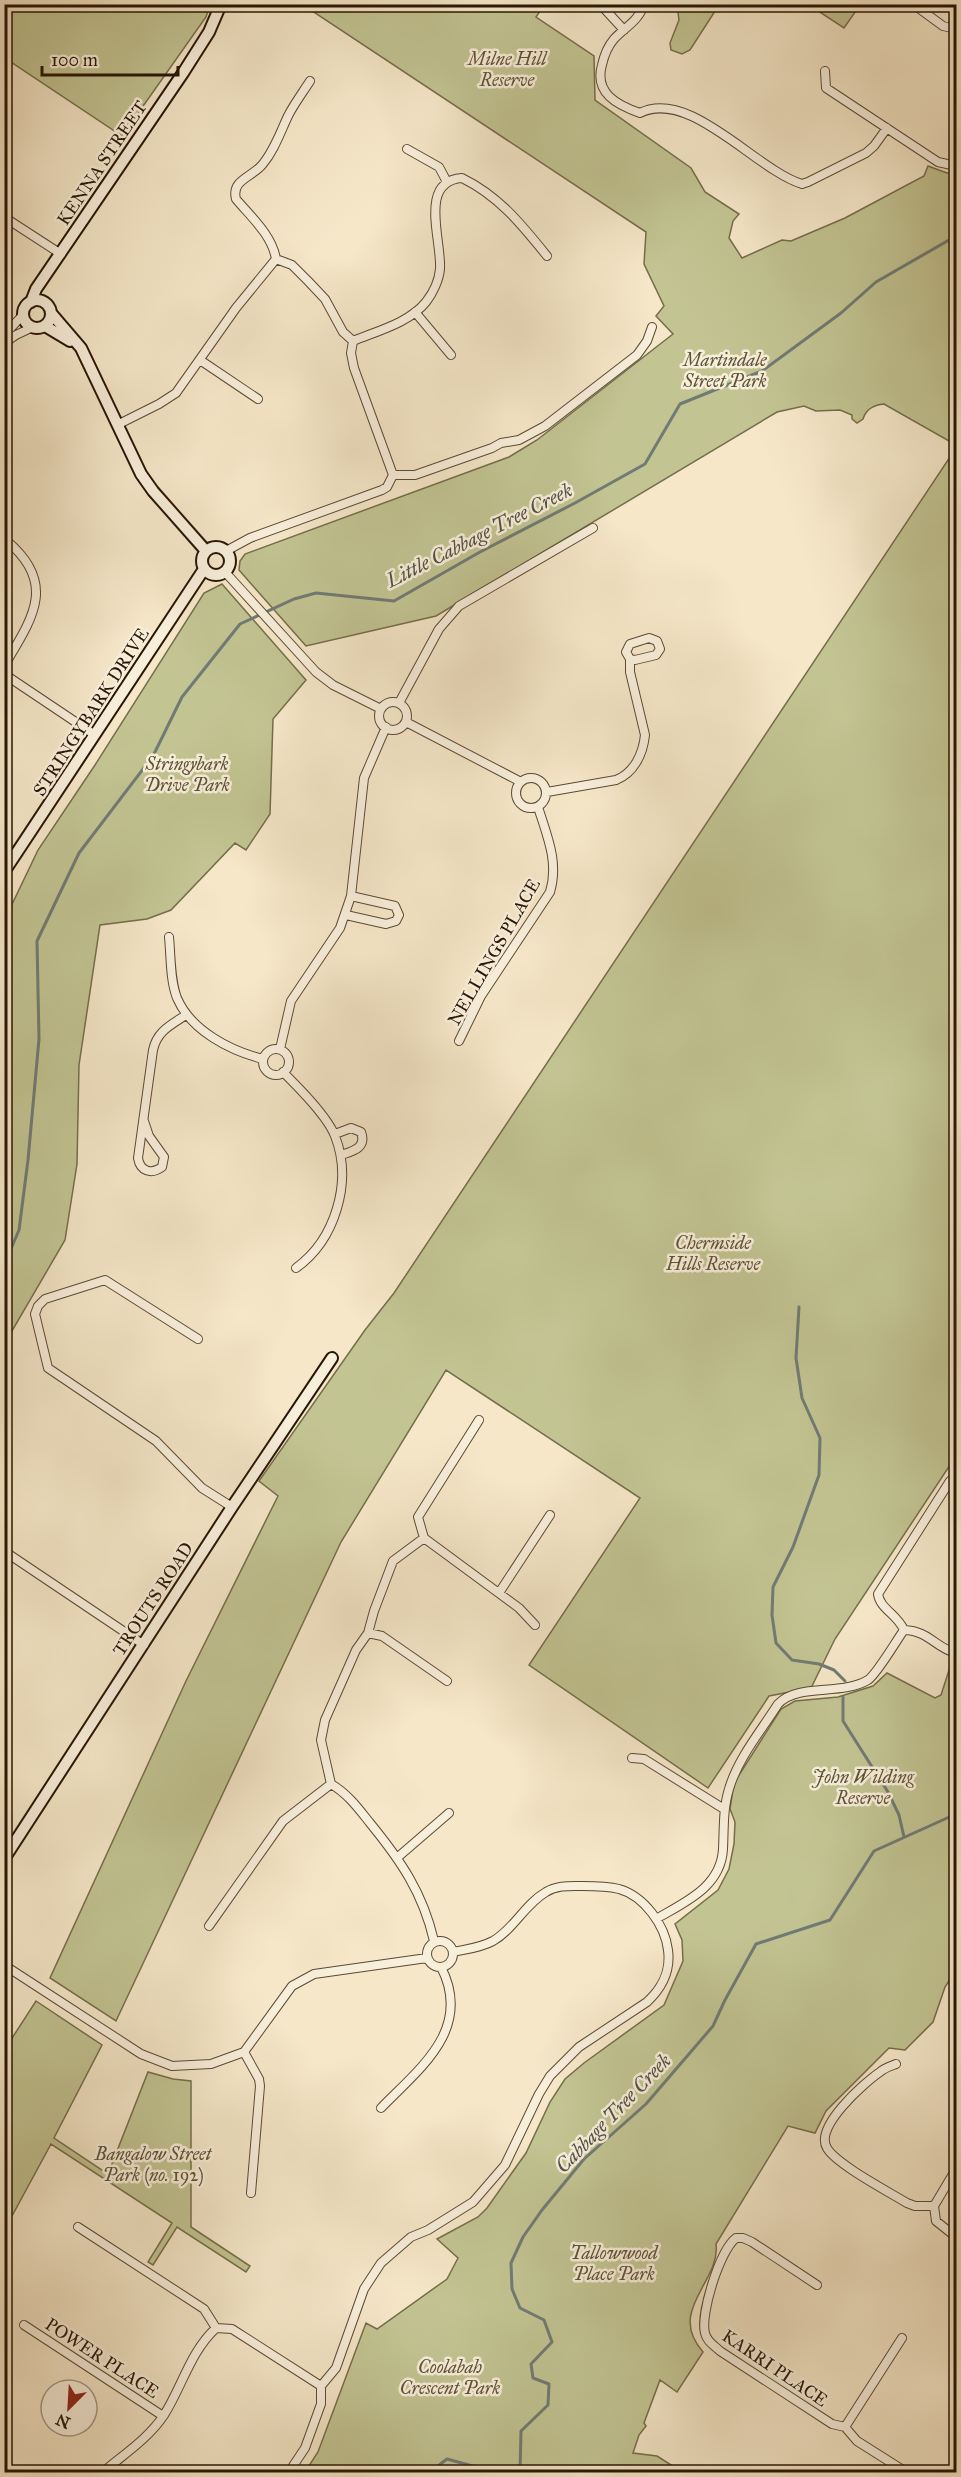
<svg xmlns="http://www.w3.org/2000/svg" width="961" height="2477" viewBox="0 0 961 2477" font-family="'IM FELL Great Primer',serif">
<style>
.green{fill:#c2c492;stroke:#756d4c;stroke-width:1.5}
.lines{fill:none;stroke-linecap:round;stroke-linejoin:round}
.stream{stroke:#707b75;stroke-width:3}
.street-casing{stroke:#5b4a36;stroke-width:10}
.secondary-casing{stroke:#281605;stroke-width:14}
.street{stroke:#f8efdb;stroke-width:8}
.secondary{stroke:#f8efdb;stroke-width:10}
.labels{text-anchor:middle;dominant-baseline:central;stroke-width:5;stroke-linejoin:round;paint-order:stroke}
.park-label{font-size:18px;font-style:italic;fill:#5e5336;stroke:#f8efdb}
.street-label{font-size:18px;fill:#281605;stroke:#f8efdb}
.water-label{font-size:20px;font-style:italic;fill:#525146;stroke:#f8efdb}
</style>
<rect width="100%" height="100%" fill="#f5e7c8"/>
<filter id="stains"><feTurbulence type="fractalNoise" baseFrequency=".00333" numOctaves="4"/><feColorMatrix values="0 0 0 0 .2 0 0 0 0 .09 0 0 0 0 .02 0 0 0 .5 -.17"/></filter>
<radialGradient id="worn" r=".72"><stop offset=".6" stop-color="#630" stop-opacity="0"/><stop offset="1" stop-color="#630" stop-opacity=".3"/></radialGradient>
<path class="green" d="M4 5 5 4 210 5 206 17 122 136 5 58Z
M308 5H544L536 17 594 56 595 100 691 168 705 192 739 214 733 221 729 238 742 258 782 240 791 241 845 218 924 176 928 166 947 173 956 172V445L884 404C873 405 866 409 863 419L857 423 852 419V415L840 410 816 411 804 406 777 412 436 616 306 646 239 570 240 561 245 554 509 457 537 440 673 334 656 316 664 306 644 264 646 232 306 7Z
M677 5H719L690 50 682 54 671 50 670 43 679 20Z
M809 5H860L844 28Z
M956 448V1456L835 1639 811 1688 769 1696 708 1788 529 1665 640 1498 446 1370 341 1542 116 2021 50 1978 186 1681 278 1496 259 1481 365 1330 394 1293Z
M222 584 306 680 273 719 270 814 246 850 235 843 171 910 147 919 100 925 79 1065 77 1164 65 1240 5 1343V919L38 850 95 765 204 593Z
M952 1661 956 1664V1970L945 1987 933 2022 905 2050 889 2048 826 2111 815 2133 788 2126 716 2244C721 2282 666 2310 703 2352L677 2392 660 2380 644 2423 646 2426 639 2435 633 2453 657 2456 676 2468 677 2472H305L318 2452 366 2323 377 2329 447 2279 458 2258 437 2239 478 2217 487 2208 526 2153 550 2102 565 2079 584 2063 664 2005 683 1961 682 1940 675 1924 718 1890 729 1869 734 1844 735 1822 730 1809 734 1783 781 1709 795 1701 838 1697 873 1686 887 1673 935 1698 941 1695Z
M36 2001 102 2045 54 2138 108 2174 148 2072 173 2079 191 2081V2227L250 2266 246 2272 177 2227 153 2265 148 2262 172 2223 51 2144 5 2229V2049Z"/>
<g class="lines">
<path class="stream" d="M4 1265 19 1230 28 1160 39 1039 37 941 79 853 153 756 182 697 240 624 294 599 316 593 394 601 480 552 575 503 645 464 680 404 762 371 841 313 876 282 956 236
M799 1307 796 1358 802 1398 820 1438 819 1475 793 1547 773 1587 772 1615 776 1643 792 1660 819 1664 834 1670 845 1681
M843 1697V1721L888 1792 899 1815 904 1837
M430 2472 447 2459 480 2468 488 2472
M520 2472 521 2431 548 2405 549 2384 533 2378 531 2364 552 2342 544 2320 520 2308 512 2289 511 2263 523 2237 542 2210 584 2159 646 2104 713 2026 725 2000 756 1944 830 1920 874 1851 956 1814"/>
<defs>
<path id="street" d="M600 4 624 30
M644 4C639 21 625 27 614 39 608 46 604 56 602 65 594 93 617 105 640 113 690 88 756 170 802 184L808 182 866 153 874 146 887 128
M913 4 943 26 956 29
M825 71 826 88 938 162 956 166
M407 149 439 167 447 182
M4 217 61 254
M276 259 292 265 308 281 325 299 343 332 353 341 351 353 354 368 393 475
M276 259C272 235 251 217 236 199 231 180 252 177 262 165 274 151 280 133 288 116 294 104 303 92 310 81
M415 312 451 355
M4 335 23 315
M353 341C377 331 409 323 426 302 433 293 439 280 440 269 442 241 418 181 462 178 499 196 522 225 547 256
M4 343 16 335 33 327
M200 360 258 399
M117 425 159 404 176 393 236 308 276 259
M226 551 250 538 382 490 387 487 393 475H415L492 448 501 443 519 440 545 426 637 355 647 341 652 327
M225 572 316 672 333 685 381 709
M4 666C32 619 58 584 7 541
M4 674 95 735
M379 716a14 14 0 1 1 28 0a14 14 0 1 1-28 0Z
M399 703 439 629 459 606 593 528
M406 722 521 782
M516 793a15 15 0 1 1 30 0a15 15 0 1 1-30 0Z
M547 792 616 780C634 773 643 754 645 735L630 672V659L626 652 630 644 649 638 657 641 660 649 656 655 635 660 630 659
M346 915 386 924 396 921 399 915 395 906 351 896
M169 937C171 957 170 980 177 998 191 1031 231 1051 263 1059
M459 1041 481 996 550 892C559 862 547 836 538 807
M280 1049 291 1001 340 928 351 896 364 778 386 727
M263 1062a13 13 0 1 1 26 0a13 13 0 1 1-26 0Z
M283 1072C299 1088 327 1116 335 1136 353 1182 335 1240 296 1268
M144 1121 149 1136 164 1157 162 1167C151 1175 140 1171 138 1158L153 1050C157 1031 171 1025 186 1015
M335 1134 351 1128 361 1132C367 1148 353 1151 341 1155
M198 1339 105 1280 45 1299 38 1306 35 1314 48 1368 156 1441 202 1488 232 1507
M956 1476 950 1481 878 1594C880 1609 897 1614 904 1630 930 1631 935 1648 956 1653
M424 1538 519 1608 535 1625
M4 1551 144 1645
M499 1593 550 1515
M368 1633 382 1636 447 1681
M632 1758 644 1759 724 1809
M398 1857 449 1813
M656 1919C685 1902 721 1887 723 1849 724 1828 723 1808 729 1789 738 1758 761 1731 778 1704 798 1683 841 1696 868 1680 877 1674 896 1641 904 1630
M209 1926 283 1821 331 1784
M427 1954a13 13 0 1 1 26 0a13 13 0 1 1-26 0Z
M434 1941C423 1893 401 1861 370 1823 358 1808 348 1794 331 1784L321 1740 325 1720 356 1650 368 1633 374 1611 393 1561 424 1538 418 1517 479 1420
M4 1965 141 2054 172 2066 211 2064 244 2052 292 1986 314 1974 427 1958
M244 2052 259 2079 260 2086 251 2193
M896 2064C891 2066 884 2068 880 2072 864 2083 814 2127 827 2148 836 2164 889 2192 907 2203L915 2206H934L936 2221 956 2237
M381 2108C420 2068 473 2029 441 1967
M934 2206 956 2169
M78 2227 204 2309 216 2328
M817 2285 752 2242 743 2238H736C720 2250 700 2314 705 2333 707 2342 714 2345 720 2351L832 2424 845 2427 857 2441 906 2472
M24 2325 163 2416
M845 2427 902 2338
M103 2472C123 2455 149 2438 164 2415 182 2387 190 2352 216 2328L232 2329 321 2386
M289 2472 305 2448 321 2404V2386L336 2368 364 2289 381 2263 411 2237 428 2230 473 2202 505 2165 539 2094 550 2076 579 2047 647 2002C662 1988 671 1972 668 1950 665 1925 644 1896 619 1889 607 1886 594 1886 582 1886 570 1886 557 1885 546 1892 525 1904 514 1929 493 1941 480 1948 467 1949 453 1952"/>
<path id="secondary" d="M23 314a14 14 0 1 1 28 0a14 14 0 1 1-28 0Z
M31 302 36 289 183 73 209 32 221 4
M51 313 81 348 141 474 153 491 206 551
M45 326 70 341
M202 561a14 14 0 1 1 28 0a14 14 0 1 1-28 0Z
M4 872 204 569
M4 1859 232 1507 332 1358"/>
</defs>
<use href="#street" class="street-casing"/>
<use href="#secondary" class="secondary-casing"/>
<use href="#street" class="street"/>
<use href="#secondary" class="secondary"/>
</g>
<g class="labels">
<g class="park-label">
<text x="507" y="59">Milne Hill<tspan x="507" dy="21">Reserve</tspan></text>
<text x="725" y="360">Martindale<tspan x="725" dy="21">Street Park</tspan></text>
<text x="187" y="764">Stringybark<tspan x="187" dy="21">Drive Park</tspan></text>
<text x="713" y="1243">Chermside<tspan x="713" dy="21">Hills Reserve</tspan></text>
<text x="863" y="1777">John Wilding<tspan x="863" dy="21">Reserve</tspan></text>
<text x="153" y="2154">Bangalow Street<tspan x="153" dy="21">Park (no. 192)</tspan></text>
<text x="614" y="2253">Tallowwood<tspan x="614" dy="21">Place Park</tspan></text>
<text x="450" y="2367">Coolabah<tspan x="450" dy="21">Crescent Park</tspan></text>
</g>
<g class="street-label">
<text transform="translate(102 163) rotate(-56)">KENNA STREET</text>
<text transform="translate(91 712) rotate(-57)">STRINGYBARK DRIVE</text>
<text transform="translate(494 952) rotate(-60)">NELLINGS PLACE</text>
<text transform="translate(153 1599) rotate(-57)">TROUTS ROAD</text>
<text transform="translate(102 2358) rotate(33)">POWER PLACE</text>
<text transform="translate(775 2368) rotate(34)">KARRI PLACE</text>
</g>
<g class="water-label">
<text transform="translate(479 535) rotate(-27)">Little Cabbage Tree Creek</text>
<text transform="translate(613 2113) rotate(-46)">Cabbage Tree Creek</text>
</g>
</g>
<rect width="961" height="2477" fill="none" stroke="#f5e7c8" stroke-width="24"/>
<rect x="6" y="6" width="949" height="2465" fill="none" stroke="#281605" stroke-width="3"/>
<rect x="12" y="12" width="937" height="2453" fill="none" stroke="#281605" stroke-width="1.5"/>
<g transform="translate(69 2408) rotate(204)"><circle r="28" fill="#f8efdb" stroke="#a59885" stroke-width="1.5"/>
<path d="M0-4.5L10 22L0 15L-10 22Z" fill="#8f2418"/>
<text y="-9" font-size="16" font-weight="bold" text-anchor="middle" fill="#281605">N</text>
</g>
<path d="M42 66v9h136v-9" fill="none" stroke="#281605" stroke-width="3"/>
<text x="51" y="66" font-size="18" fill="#281605" stroke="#f8efdb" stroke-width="4.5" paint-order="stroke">100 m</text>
<rect width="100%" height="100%" filter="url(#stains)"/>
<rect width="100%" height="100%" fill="url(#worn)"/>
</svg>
